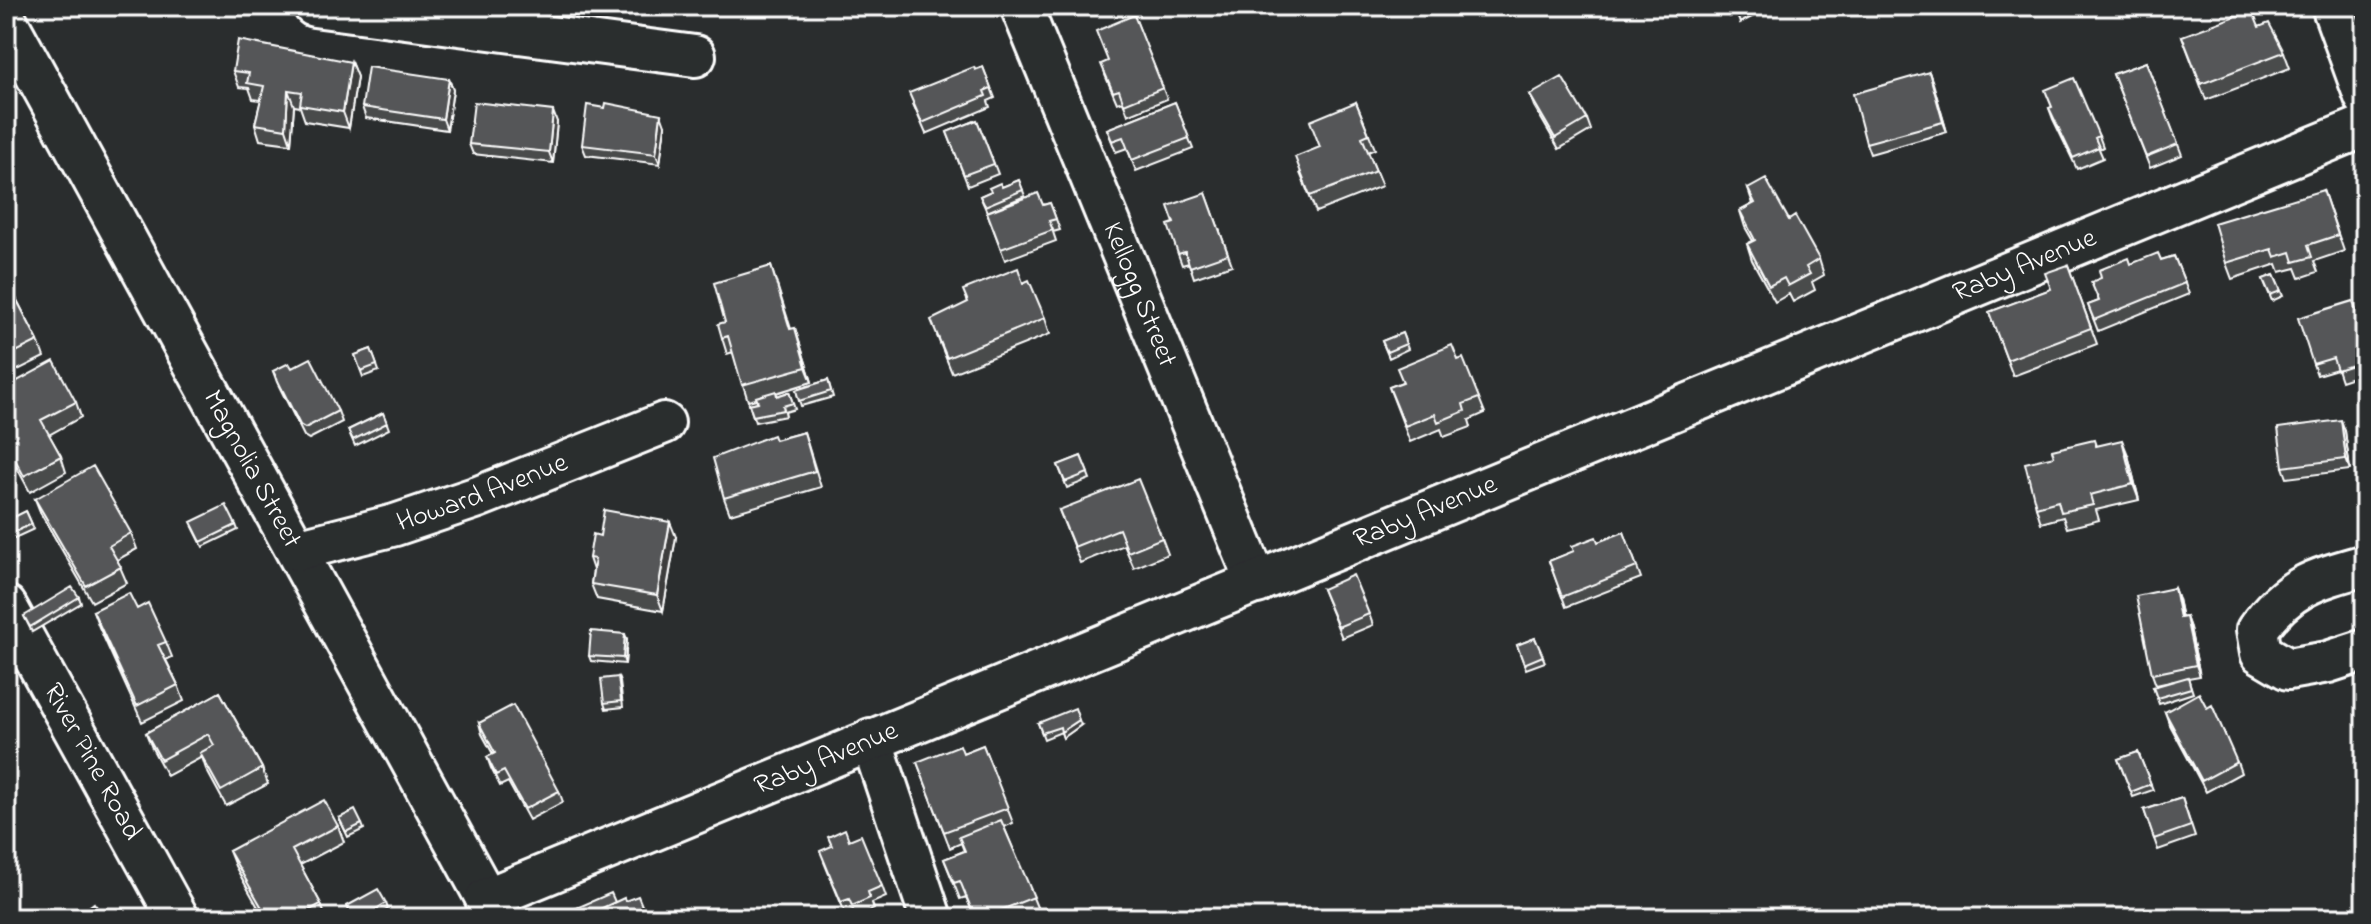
<svg xmlns="http://www.w3.org/2000/svg" width="2371" height="924" viewBox="0 0 2371 924" font-family="'Indie Flower',sans-serif">
<style>
.lines{fill:none;stroke-linecap:round;stroke-linejoin:round}
.minor-casing{stroke:#fff;stroke-width:46}
.minor{stroke:#2a2d2e;stroke-width:40}
.wall{fill:#494b4c;stroke:#fff;stroke-width:2}
.shaded-wall{fill:#3c3d3e;stroke:#fff;stroke-width:2}
.building{fill:#555758;stroke:#fff;stroke-width:2}
.labels{text-anchor:middle;dominant-baseline:central;stroke-width:6;stroke-linejoin:round;paint-order:stroke}
.street-label{font-size:28px;fill:#fff;stroke:#2a2d2e}
</style>
<rect width="100%" height="100%" fill="#2a2d2e"/>
<filter id="ink" filterUnits="userSpaceOnUse"><feTurbulence type="fractalNoise" baseFrequency=".0125" numOctaves="2"/><feDisplacementMap in="SourceGraphic" scale="16" xChannelSelector="R" yChannelSelector="G"/><feConvolveMatrix kernelMatrix="1 2 1 2 8 2 1 2 1" color-interpolation-filters="sRGB"/></filter>
<g filter="url(#ink)">
<g class="lines">
<defs>
<g id="minor">
<path d="M314 6 695 56"/>
<path id="s1" d="M1021 6 1257 583"/>
<path d="M2332 6 2365 97"/>
<path id="s2" d="M6 20 497 918"/>
<path id="s3" d="M297 550 395 525 478 497 664 423"/>
<path d="M2365 565C2315 579 2288 586 2257 630L2261 653 2288 669 2328 662 2365 650"/>
<path id="s4" d="M6 606 178 918"/>
<path d="M871 739 931 918"/>
<path id="s5" d="M486 899 2365 126"/>
</g>
</defs>
<use href="#minor" class="minor-casing"/>
<use href="#minor" class="minor"/>
</g>
<path class="wall" d="M1724 6H1750L1754 16 1740 23 1736 13 1729 17Z
M1134 15 1167 99 1128 115 1123 101 1117 103 1105 75 1108 61Z
M2259 27 2284 52 2290 68 2206 100 2182 36Z
M351 62 357 77 349 128 305 121 300 107 294 106 291 144 260 140 255 124 261 100 253 99 249 88 239 87 233 71Z
M2146 62 2182 155 2150 168 2113 74Z
M983 67 995 98 988 101 990 107 926 134 913 104Z
M1929 72 1947 132 1870 154 1866 143Z
M449 79 453 90 447 130 366 118 362 107Z
M1530 95 1587 119 1591 130 1559 149 1534 106Z
M1175 102 1193 149 1136 171 1127 148 1116 152 1107 129Z
M1356 102 1375 149 1368 152 1382 186 1316 212 1300 173Z
M2052 107 2099 136 2103 147 2099 149 2103 158 2077 169 2053 119 2049 108Z
M605 108 665 125 660 164 586 155 582 145Z
M977 120 998 174 968 186 947 132Z
M557 122 553 163 473 154 469 144Z
M1019 180 1025 196 987 212 980 196Z
M1748 189 1789 220 1819 259 1824 275 1812 282 1815 290 1793 302 1789 294 1775 302 1752 260 1747 244 1753 241 1745 227 1740 211 1753 204Z
M2323 190 2344 251 2314 261 2318 272 2300 278 2296 268 2280 272 2277 264 2232 279 2226 263Z
M1206 193 1232 265 1194 278 1189 263 1182 265 1178 254 1174 223Z
M1050 203 1060 230 1053 232 1056 241 1005 260 987 212 1043 205Z
M2174 256 2189 294 2098 331 2088 305 2099 301 2131 264 2161 260Z
M2068 265 2097 344 2013 376 1989 312 2051 289Z
M771 266 791 329 800 344 812 382 776 393 777 396 789 392 795 409 785 412 786 416 755 422 749 404 758 402 756 399 748 401 733 352 727 354 722 338 725 322Z
M2274 275 2283 296 2272 301 2263 279Z
M6 279 38 341 44 357 8 375 6 371Z
M1023 283 1045 318 1050 334 952 373 937 336Z
M1402 333 1408 349 1389 358 1382 341Z
M2365 337V373L2341 381 2337 369 2317 375 2313 364Z
M371 349 379 371 363 377 355 355Z
M1458 360 1479 398 1485 413 1469 420 1471 427 1444 437 1441 429 1410 442 1389 387Z
M292 368 338 411 342 422 309 439 304 436 277 382 273 371Z
M828 380 833 397 801 406 796 390Z
M6 387 76 402 81 417 49 435 61 456 66 472 30 492 16 466 7 470 6 468Z
M383 413 389 429 355 446 348 430Z
M2345 431 2350 470 2287 478 2283 467Z
M804 432 821 487 730 514 724 498 775 440Z
M2096 446 2128 455 2139 500 2096 510 2099 520 2067 528 2063 517 2041 523 2036 507Z
M1081 456 1090 479 1067 488 1058 465Z
M35 499 131 533 137 549 117 560 127 583 92 602 41 514Z
M1059 510 1162 538 1168 554 1134 568 1124 545 1080 563Z
M26 511 34 529 6 542V521Z
M236 525 238 530 203 547 193 527Z
M1624 532 1641 578 1566 607 1549 561Z
M600 536 676 537 663 611 597 599 591 584 593 570 589 558Z
M2174 588 2178 599 2182 618 2186 617 2190 628 2200 676 2188 678 2193 693 2159 704 2153 687 2175 681 2156 685 2152 674Z
M1322 589 1369 614 1373 625 1342 638Z
M79 597 81 603 32 632 24 616Z
M137 609 166 642 172 657 166 660 178 685 184 701 142 722 99 627 93 611Z
M1535 638 1545 662 1526 669 1517 645Z
M627 639 625 664 591 661 589 656Z
M618 677 620 682 623 707 606 709 604 703Z
M220 692 262 768 268 784 226 806 206 769 202 757 167 776 152 748 146 733Z
M2165 712 2237 762 2241 773 2206 792 2169 723Z
M479 723 559 791 563 802 529 820 508 782 500 786 491 768 487 757 493 754 482 734Z
M1038 723 1081 725 1063 738 1061 732 1044 739Z
M983 745 1013 823 1004 827 1039 912 1026 918H975L966 897 960 899 944 859 964 851 961 843 950 848 917 762 963 753Z
M2138 752 2153 790 2133 797 2118 759Z
M2182 798 2195 837 2158 850 2144 810Z
M339 818 362 824 364 829 348 837Z
M338 826 344 842 300 865 321 904 326 918H264L235 866 229 851Z
M849 840 882 886 886 897 872 903 874 909 856 917 853 910 845 913 824 862Z
M386 903 388 909 373 918H352L347 906Z"/>
<path class="shaded-wall" d="M351 62 357 77 349 128 343 112Z
M1929 72 1933 83 1947 132 1943 122Z
M449 79 453 90 447 130 443 119Z
M288 90 294 106 291 144 286 129Z
M553 111 557 122 553 163 549 152Z
M661 114 665 125 660 164 656 154Z
M795 328 800 344 812 382 806 367Z
M2341 420 2345 431 2350 470 2346 459Z
M2122 440 2128 455 2139 500 2133 484Z
M670 522 676 537 663 611 657 595Z
M2174 588 2178 599 2184 629 2180 618Z
M2186 617 2190 628 2200 676 2196 665Z
M625 634 627 639 625 664 623 658Z
M1079 720 1081 725 1063 738 1061 732Z"/>
<path class="building" d="M1733 6H1749L1736 12Z
M2252 10 2259 27 2269 23 2284 52 2201 84 2182 36Z
M1134 15 1163 88 1124 104 1119 90 1113 92 1101 64 1108 61 1096 31Z
M238 40 351 62 343 112 300 105 302 92 288 90 286 129 255 124 264 86 247 83 249 73 233 71Z
M2146 62 2178 144 2146 157 2113 74Z
M368 67 449 79 443 119 362 107Z
M974 67 975 70 983 67 991 88 984 91 986 96 922 123 909 93Z
M1929 72 1943 122 1866 143 1853 94Z
M1562 77 1587 119 1555 138 1530 95Z
M2074 78 2099 136 2095 138 2099 147 2073 158 2049 108 2052 107 2045 90Z
M474 102 553 111 549 152 469 144Z
M1175 102 1189 138 1132 160 1123 137 1112 141 1107 129Z
M1356 102 1369 134 1362 137 1376 171 1310 196 1295 157 1320 147 1310 121Z
M606 103 661 114 656 154 582 145 587 105 605 108Z
M977 120 994 164 964 175 947 132Z
M1766 179 1789 220 1795 216 1819 259 1806 267 1810 274 1788 286 1784 278 1769 286 1747 244 1755 240 1740 211 1755 203 1748 189Z
M1019 180 1023 190 985 206 980 196 991 191 989 188 1000 183 1002 187Z
M2323 190 2338 235 2308 245 2312 257 2294 262 2291 252 2275 257 2272 249 2226 263 2214 223Z
M1038 193 1043 205 1050 203 1056 219 1049 221 1053 230 1001 249 987 212Z
M1206 193 1228 254 1190 267 1185 252 1178 254 1168 225 1174 223 1168 206Z
M2158 253 2161 260 2174 256 2185 283 2094 320 2088 305 2099 301 2091 282 2101 278 2099 270 2129 258 2131 264Z
M2068 265 2091 328 2007 360 1989 312 2051 289 2045 273Z
M771 266 790 329 795 328 806 367 742 385 728 336 722 338 718 324 725 322 714 283Z
M1018 268 1023 283 1029 280 1045 318 947 358 931 320 968 302 963 290Z
M2274 275 2281 291 2270 295 2263 279Z
M6 279 38 341 6 357Z
M2353 301 2365 338V361L2337 370 2333 358 2313 364 2298 318Z
M1402 333 1406 344 1387 352 1382 341Z
M1452 345 1458 360 1463 358 1479 398 1463 404 1465 411 1438 422 1435 414 1405 426 1389 387 1403 382 1397 368Z
M371 349 377 365 361 371 355 355Z
M311 358 338 411 305 428 300 425 273 371 289 363 292 368Z
M54 361 76 402 41 420 61 456 24 476 10 450 6 452V387Z
M828 380 831 391 799 401 796 390Z
M776 391 777 396 789 392 793 403 783 406 784 410 753 416 749 404 758 402 756 397Z
M383 413 387 423 353 440 348 430Z
M2341 420 2346 459 2283 467 2278 428Z
M804 432 815 471 724 498 713 458 773 435 775 440Z
M2094 440 2096 446 2122 440 2133 484 2090 495 2093 505 2061 512 2058 501 2036 507 2025 463 2054 456 2052 450Z
M1081 456 1088 473 1065 482 1058 465Z
M93 466 131 533 109 546 121 567 86 586 35 499Z
M1138 479 1162 538 1128 552 1119 529 1074 547 1059 510Z
M226 505 236 525 201 542 191 522Z
M604 510 670 522 657 595 591 584 595 559 589 558 593 534 600 536Z
M26 511 32 524 6 536V521Z
M1624 532 1637 567 1562 597 1549 561 1574 551 1572 546 1596 537 1598 542Z
M1353 575 1369 614 1338 627 1322 589Z
M72 587 79 597 30 627 24 616Z
M2174 588 2180 618 2186 617 2196 665 2152 674 2136 596Z
M129 593 137 609 148 603 166 642 158 645 178 685 137 706 93 611Z
M591 631 625 634 623 658 589 656Z
M1535 638 1543 656 1524 664 1517 645Z
M618 677 621 701 604 703 601 679Z
M2188 677 2191 688 2157 698 2153 687Z
M220 692 262 768 221 791 200 753 214 745 208 734 161 760 146 733Z
M2199 693 2207 708 2212 705 2237 762 2202 781 2165 712Z
M513 705 559 791 525 809 504 771 496 775 487 757 495 753 479 723Z
M1075 708 1079 720 1061 732 1060 727 1042 733 1038 723Z
M960 745 963 753 983 745 1008 808 944 832 917 762Z
M2138 752 2151 784 2131 792 2118 759Z
M2182 798 2191 826 2154 839 2144 810Z
M324 800 338 826 292 850 321 904 295 918H268L229 851Z
M355 810 362 824 346 832 339 818Z
M1001 820 1034 897 981 918H975L960 881 954 883 944 859 965 851 959 837Z
M845 829 849 840 861 835 882 886 868 892 870 898 852 906 849 899 841 902 820 851 832 846 828 837Z
M378 889 386 903 361 918H353L347 906Z
M611 893 615 902 581 918H576L572 910Z
M638 896 647 918H581L624 898 625 901Z
M94 903 105 918H74Z"/>
</g>
<g class="labels">
<g class="street-label">
<text stroke="none"><textPath href="#s5" startOffset="1664">Raby Avenue</textPath></text>
<text stroke="none"><textPath href="#s1" startOffset="312">Kellogg Street</textPath></text>
<text stroke="none"><textPath href="#s2" startOffset="512">Magnolia Street</textPath></text>
<text stroke="none"><textPath href="#s3" startOffset="194">Howard Avenue</textPath></text>
<text stroke="none"><textPath href="#s5" startOffset="1016">Raby Avenue</textPath></text>
<text stroke="none"><textPath href="#s5" startOffset="368">Raby Avenue</textPath></text>
<text stroke="none"><textPath href="#s4" startOffset="178">River Pine Road</textPath></text>
</g>
</g>
<rect width="2371" height="924" fill="none" stroke="#2a2d2e" stroke-width="32"/>
<rect x="16" y="16" width="2339" height="892" fill="none" stroke="#fff" stroke-width="3" filter="url(#ink)"/>
</svg>
